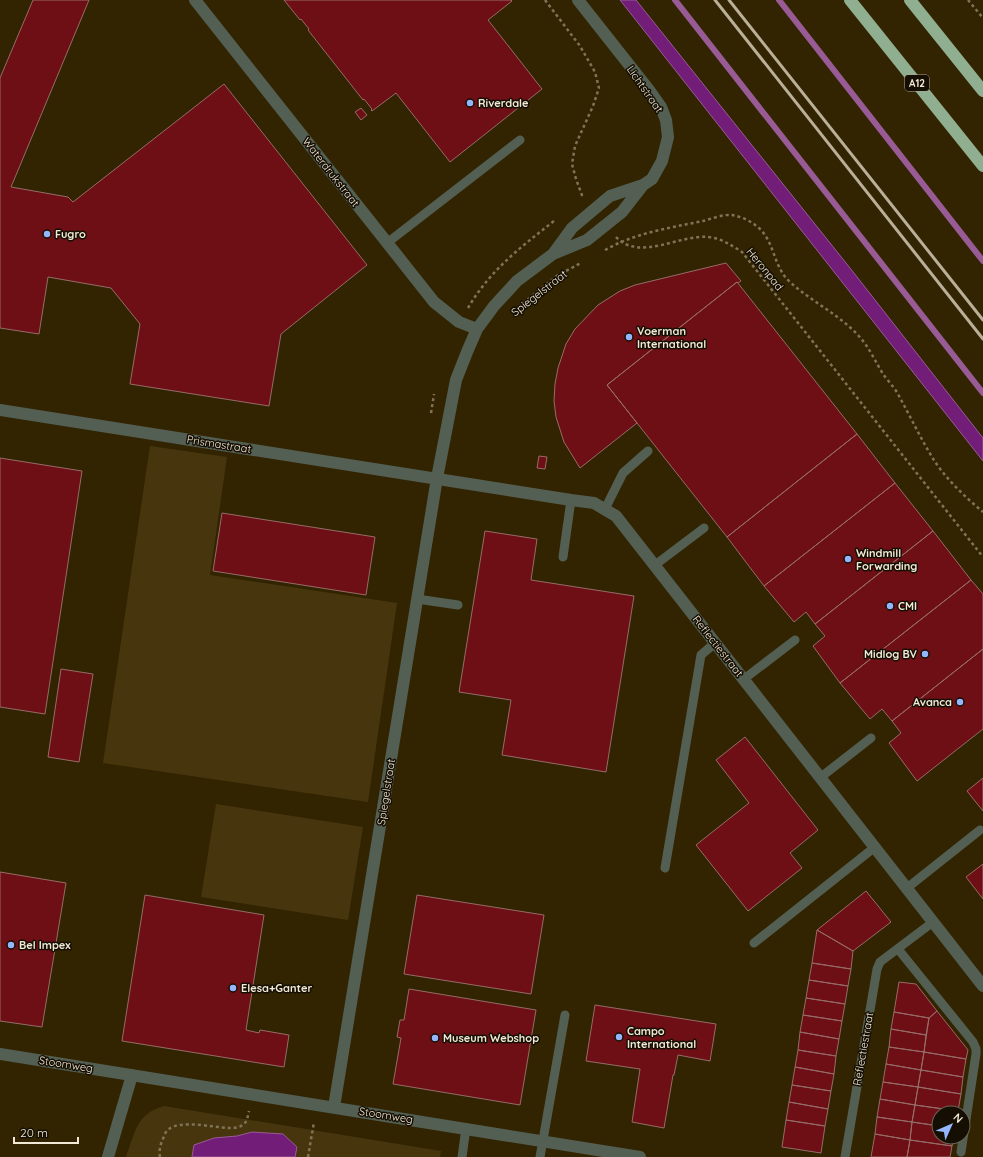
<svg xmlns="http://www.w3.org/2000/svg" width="983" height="1157" viewBox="0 0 983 1157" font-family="Quicksand,sans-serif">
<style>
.green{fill:#47360d}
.water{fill:#721e79;stroke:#985b95}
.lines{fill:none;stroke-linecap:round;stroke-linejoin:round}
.stream{stroke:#985b95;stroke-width:6}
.building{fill:#6e0f15;stroke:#956c68}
.path{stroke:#807458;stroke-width:2.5;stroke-dasharray:3 3;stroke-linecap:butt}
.lane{stroke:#535f53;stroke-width:9}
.street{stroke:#535f53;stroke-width:12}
.highway{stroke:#90ae90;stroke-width:12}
.rail{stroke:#baaf98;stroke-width:3}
.poi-dot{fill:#95b6fd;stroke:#150e03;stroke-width:1.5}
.labels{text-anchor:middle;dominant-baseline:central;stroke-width:3;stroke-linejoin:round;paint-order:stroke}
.shield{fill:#150e03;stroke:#b0a797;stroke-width:1}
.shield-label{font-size:10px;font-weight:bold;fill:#f2e9d6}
.street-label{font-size:11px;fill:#f2e9d6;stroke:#150e03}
.poi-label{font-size:11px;font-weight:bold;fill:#f2e9d6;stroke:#150e03;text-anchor:start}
</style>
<rect width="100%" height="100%" fill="#322401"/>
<path class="green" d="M150 446 227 457 210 575 397 603 368 802 103 763Z
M216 804 363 827 348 920 201 897Z
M164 1106 441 1151 440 1157H295L297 1147 252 1132 237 1136 214 1138 195 1145 192 1157H126C135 1133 136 1114 164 1106Z"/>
<path class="water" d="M620 0H636L850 268 983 438V461Z
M252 1132 283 1134 297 1147 295 1157H192L194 1145 214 1138 237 1136Z"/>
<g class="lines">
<path class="stream" d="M675 0 983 393
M779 0 983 261"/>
</g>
<path class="building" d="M33 0H89L11 187 68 197 73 202 224 84 367 265 281 334 269 406 130 384 140 324 111 288 48 277 39 334 0 328V78Z
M284 0H511L512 1 488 20 542 89 450 162 396 93 372 111 371 110 372 109 364 99 363 100 308 30 309 29 301 19 300 20Z
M361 108 367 115 361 120 355 112Z
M726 263 741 281 738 283 737 282 607 385 637 423 580 468 564 442 556 417 554 401 555 384 558 368 566 344 575 329 598 305 620 291 635 285Z
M737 282 857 434 727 537 607 385Z
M857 434 895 483 764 586 727 537Z
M539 456 547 457 545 469 537 468Z
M0 458 82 471 45 714 0 707Z
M895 483 933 531 815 624 806 612 794 622 764 586Z
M222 513 375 537 366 595 213 571Z
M485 531 537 539 531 580 634 596 606 772 502 755 511 700 459 692Z
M933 531 971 580 840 683 813 646 825 636 815 624Z
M971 580 983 594V649L892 721 882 709 870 719 840 683Z
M983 649V729L917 781 889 743 901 733 892 721Z
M61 669 93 674 79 762 48 757Z
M745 737 818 830 790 853 802 868 748 911 696 845 749 803 716 760Z
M983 778V811L967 791Z
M983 864V899L966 877Z
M0 872 66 883 42 1027 0 1021Z
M866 891 891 922 853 951 817 930Z
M145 895 264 915 246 1030 259 1033 260 1030 289 1035 284 1067 122 1041Z
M417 895 544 915 531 994 404 974Z
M817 930 853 951 851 969 812 963Z
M812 963 851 969 848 986 809 980Z
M809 980 848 986 845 1004 806 998Z
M899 982 916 984 937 1011 929 1018 894 1012Z
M409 989 536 1010 520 1105 393 1084 401 1038 397 1037 400 1020H404Z
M806 998 845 1004 842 1021 803 1015Z
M595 1005 716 1024 710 1061 678 1055 674 1075H673L664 1128 632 1122 640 1069 586 1061Z
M937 1011 968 1050 966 1059 924 1052 929 1018Z
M894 1012 929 1018 926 1035 891 1029Z
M803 1015 842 1021 839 1039 800 1032Z
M891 1029 926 1035 924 1052 889 1047Z
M800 1032 839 1039 836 1056 798 1050Z
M889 1047 924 1052 921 1070 886 1064Z
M798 1050 836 1056 834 1074 795 1067Z
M924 1052 966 1059 963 1077 921 1070Z
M886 1064 921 1070 918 1087 883 1082Z
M795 1067 834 1074 831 1091 792 1085Z
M921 1070 963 1077 961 1094 918 1087Z
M883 1082 918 1087 915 1105 880 1099Z
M792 1085 831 1091 828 1109 789 1102Z
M918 1087 961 1094 958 1111 915 1105Z
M880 1099 915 1105 912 1122 877 1117Z
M789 1102 828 1109 825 1126 786 1120Z
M915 1105 958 1111 957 1113H939V1126L912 1122Z
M877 1117 912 1122 910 1140 875 1134Z
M786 1120 825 1126 821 1153 782 1147Z
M912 1122 939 1126V1137H954L952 1146 910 1140Z
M875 1134 910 1140 907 1157H871Z
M910 1140 952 1146 950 1157H907Z"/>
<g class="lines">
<path class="path" d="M545 0 580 46 595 72 599 88 593 106 575 146 572 164 576 179 583 198
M968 0 983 18
M616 237C640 262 680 234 708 237 721 238 731 245 742 252L983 557
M605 250C635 233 669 228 703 221 711 219 723 214 732 215 743 217 753 222 761 230 775 245 774 268 790 282 814 304 847 318 866 345 872 354 877 364 883 374 888 381 895 388 899 396 910 416 920 437 932 457 944 477 965 497 983 512
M468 308C490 270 521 247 554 221
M514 311 532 296 558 275 581 263
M431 413 434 394
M160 1157C159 1151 160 1145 163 1139 164 1135 166 1131 169 1129 180 1120 213 1127 228 1128 233 1128 238 1128 243 1125 247 1122 248 1116 249 1111
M308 1157 314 1122"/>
<path class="lane" d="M387 243 520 140
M605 509 623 473 648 451
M563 557 571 500
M655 565 704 528
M417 599 458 605
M744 679 795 640
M821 777 871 738
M665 868 701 655 715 643
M907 888 980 830
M754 943 875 847
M898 949 973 1042 976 1049V1054L961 1152
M462 1157 466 1128
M540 1157 565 1015
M845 1157 877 969 880 962 933 922"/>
<path class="street" d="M195 0 434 302 459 322 477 329
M553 254 587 240 622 212 643 185 652 179 662 161 668 137 666 120 661 107 649 90 578 0
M0 410 571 500 594 503 616 516 983 986
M0 1054 640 1157
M334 1107 437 478 456 380 467 352 477 329 494 306 517 281 553 254 572 228 610 196 643 185
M108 1157 132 1075"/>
<path class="highway" d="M850 0 983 166
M910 0 983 91"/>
<path class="rail" d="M715 0 983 339
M729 0 983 320"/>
</g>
<g class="poi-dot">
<circle cx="470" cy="103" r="4"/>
<circle cx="47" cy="234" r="4"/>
<circle cx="629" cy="337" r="4"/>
<circle cx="848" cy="559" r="4"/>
<circle cx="890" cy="606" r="4"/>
<circle cx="925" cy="654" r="4"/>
<circle cx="960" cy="702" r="4"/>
<circle cx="11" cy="945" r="4"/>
<circle cx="233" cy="988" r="4"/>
<circle cx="619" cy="1037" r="4"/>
<circle cx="435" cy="1038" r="4"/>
</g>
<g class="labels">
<rect class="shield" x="905" y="75" width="24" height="16" rx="3"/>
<g class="shield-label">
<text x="917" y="83">A12</text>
</g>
<g class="street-label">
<text transform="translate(645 89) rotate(55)">Lichtstraat</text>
<text transform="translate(331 172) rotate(52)">Waterdrukstraat</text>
<text transform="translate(765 269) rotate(51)">Heronpad</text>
<text transform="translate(539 293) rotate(-38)">Spiegelstraat</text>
<text transform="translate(219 444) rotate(9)">Prismastraat</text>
<text transform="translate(718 646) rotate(52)">Reflectiestraat</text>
<text transform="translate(386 792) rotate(-81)">Spiegelstraat</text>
<text transform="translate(863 1049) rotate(-80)">Reflectiestraat</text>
<text transform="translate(66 1064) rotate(9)">Stoomweg</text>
<text transform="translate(386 1115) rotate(9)">Stoomweg</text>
</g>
<g class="poi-label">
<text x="478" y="103">Riverdale</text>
<text x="55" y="234">Fugro</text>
<text x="637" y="331">Voerman<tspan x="637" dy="13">International</tspan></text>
<text x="856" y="553">Windmill<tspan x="856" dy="13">Forwarding</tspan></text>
<text x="898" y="606">CMI</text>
<text x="917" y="654" text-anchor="end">Midlog BV</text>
<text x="952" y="702" text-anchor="end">Avanca</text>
<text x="19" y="945">Bel Impex</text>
<text x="241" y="988">Elesa+Ganter</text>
<text x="627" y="1031">Campo<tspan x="627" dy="13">International</tspan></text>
<text x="443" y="1038">Museum Webshop</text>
</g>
</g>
<g transform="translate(951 1125) rotate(45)"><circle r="19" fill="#150e03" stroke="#6d6657"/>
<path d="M0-3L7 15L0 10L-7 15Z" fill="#95b6fd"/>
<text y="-6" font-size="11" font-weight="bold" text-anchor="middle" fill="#f2e9d6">N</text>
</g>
<path d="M14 1137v6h64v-6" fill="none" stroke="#f2e9d6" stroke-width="2"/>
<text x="20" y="1137" font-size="12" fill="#f2e9d6" stroke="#150e03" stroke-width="3" paint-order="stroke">20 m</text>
</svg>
